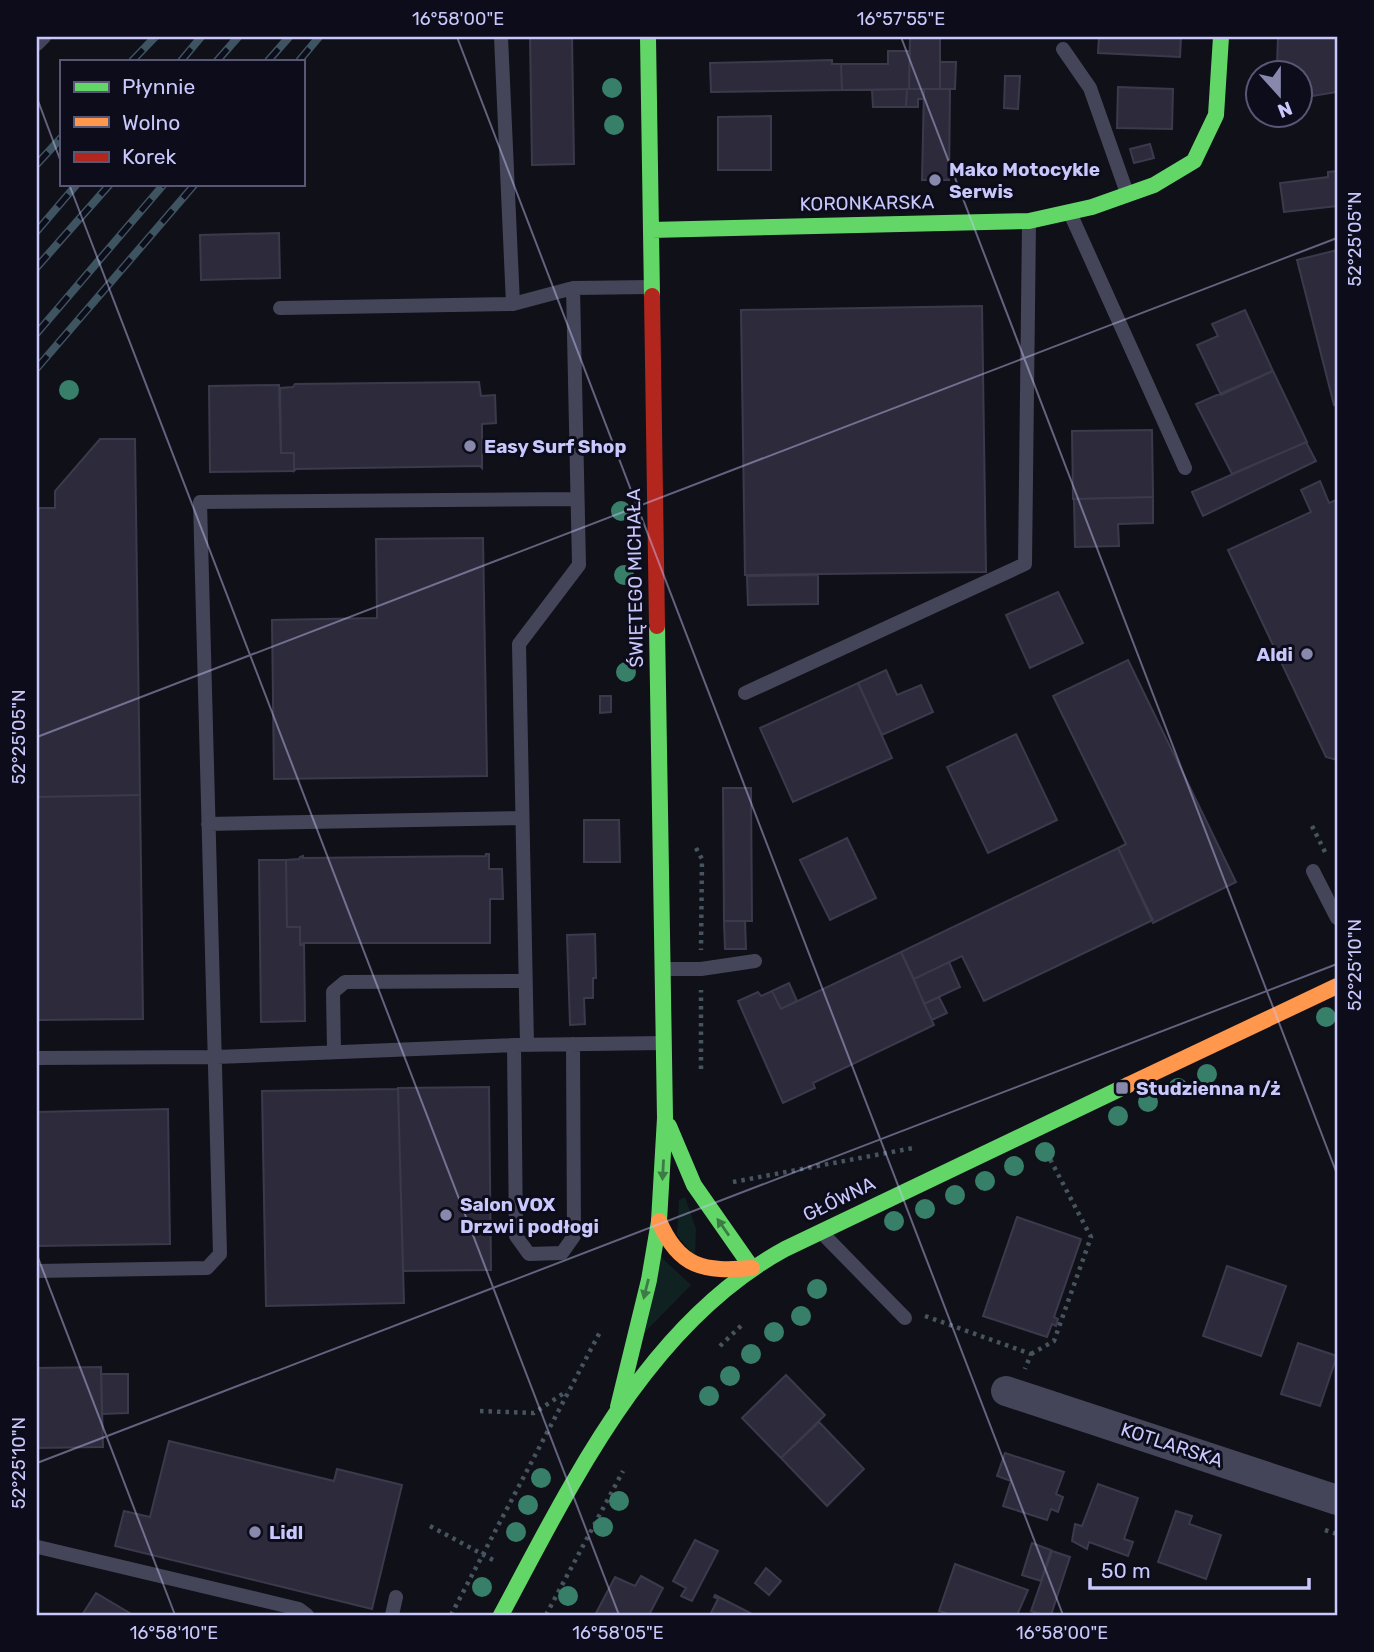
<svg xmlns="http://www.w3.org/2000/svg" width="1374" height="1652" viewBox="0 0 1374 1652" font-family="Rubik,sans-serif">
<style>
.green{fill:#0f2221}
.building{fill:#2d2b3b;stroke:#3b3a4c;stroke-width:2}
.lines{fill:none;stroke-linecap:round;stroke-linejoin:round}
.path{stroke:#46545f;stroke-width:4.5;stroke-dasharray:3.5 5;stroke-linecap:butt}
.lane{stroke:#444559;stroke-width:14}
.street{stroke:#444559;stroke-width:30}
.fast{stroke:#63d668;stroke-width:16}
.slow{stroke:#ff974d;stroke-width:16}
.jam{stroke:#b3261e;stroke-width:16}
.rail-casing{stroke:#3e5460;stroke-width:8}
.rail{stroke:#0d0c1b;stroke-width:5;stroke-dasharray:16;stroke-linecap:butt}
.tree{fill:#387f6a}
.oneway{fill:#3c7b45}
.ticks{fill:none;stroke:#c9c8fd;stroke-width:2;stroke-opacity:0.45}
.poi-dot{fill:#8888ad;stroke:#0d0c1b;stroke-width:2.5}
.labels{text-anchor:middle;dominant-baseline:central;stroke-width:6;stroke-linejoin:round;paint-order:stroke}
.poi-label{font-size:19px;font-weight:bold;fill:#c9c8fd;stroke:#0d0c1b;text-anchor:start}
.street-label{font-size:19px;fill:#c9c8fd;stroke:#0d0c1b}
.neatline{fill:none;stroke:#c9c8fd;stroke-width:2.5}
.ticks-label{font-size:18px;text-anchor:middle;fill:#c9c8fd}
</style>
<rect width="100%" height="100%" fill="#101018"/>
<path class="green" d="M685 1197 696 1229 695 1257 677 1235 679 1200Z
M661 1257 691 1285 645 1332Z"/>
<path class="building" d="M530 37H572L574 164 532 165Z
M910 37H940V89H909Z
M1099 37H1181L1180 57 1098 53Z
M1278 37H1337V92L1300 98V74H1283V67H1277Z
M888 51H910L909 89 842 90 841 64H888Z
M832 60V64H841L842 90 711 92 710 63Z
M940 62H956L955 89H940Z
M1005 76H1020L1018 109 1004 108Z
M1118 87 1173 89 1172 129 1117 128Z
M907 89 906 107H873L872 90Z
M907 89H924V99H918V107H906Z
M924 89H950L949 180H922Z
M771 116V170H718V117Z
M1150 144 1154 158 1134 163 1130 149Z
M1337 171V206L1284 212 1280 183 1328 177V172Z
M279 233 280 278 201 280 200 235Z
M1337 250V404L1334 405 1297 260Z
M982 306 986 572 745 575 741 310Z
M1245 310 1273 371 1221 395 1197 345 1218 336 1212 324Z
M1273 371 1307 442 1232 474 1196 404Z
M479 382 481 396 495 395 496 423 482 424V468L480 466 296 469 294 471V453H281L280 388 293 387 295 384Z
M279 385 281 453H294V471L210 472 209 386Z
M1152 430 1153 497 1073 499 1072 431Z
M100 439H135L140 795 37 797V511L40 508H55V491Z
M1306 442 1316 461 1203 516 1192 492Z
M1320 481 1329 503 1336 500 1337 502V760L1326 757 1228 550 1311 512 1301 490Z
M1153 497V523L1118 524 1119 546 1075 547 1074 499Z
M483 538 487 776 274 779 272 620 377 618 376 539Z
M818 575V604L748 605 747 576Z
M1058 592 1083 643 1030 668 1006 615Z
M1128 660 1236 882 1153 923 1118 848 1126 844 1053 696Z
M886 670 897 695 921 685 933 712 882 735 858 683Z
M858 683 892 758 793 802 760 728Z
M600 696H611V712L600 713Z
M1016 734 1057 820 988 853 947 767Z
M723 788H751L752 921H724Z
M140 795 143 1019 37 1020V797Z
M584 820H619L620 862H584Z
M847 838 876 898 830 920 800 860Z
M1118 848 1153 920 984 1001 962 956 914 979 901 952Z
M486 854H489V869H502L503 899H490V943H304L300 945V927H287L286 860 299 859 300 857 303 856V858L486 856Z
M259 860H286L287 927H300V945H304L305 1021 261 1022Z
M724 921H745L746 949H725Z
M595 934 596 978H593V998H584L585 1024 570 1025 567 935Z
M901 952 934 1025 813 1083 815 1088 783 1103 738 1001 758 992 761 996 772 991 781 1009Z
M949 962 960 987 924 1004 914 979Z
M789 983 797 1001 781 1009 772 991Z
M939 997 947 1013 932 1020 924 1004Z
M489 1087 491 1270 403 1271 398 1088Z
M398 1089 404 1303 266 1306 262 1091Z
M168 1109 170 1244 37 1246V1112Z
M1017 1217 1081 1239 1054 1317 1058 1319 1056 1326 1052 1324 1047 1337 983 1316Z
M1227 1266 1286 1286 1261 1356 1203 1336Z
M1298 1343 1337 1356 1320 1406 1281 1394Z
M101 1367 103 1447 37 1448V1368Z
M101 1374H128V1413L102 1414Z
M786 1375 825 1415 781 1458 742 1418Z
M819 1422 864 1469 827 1506 781 1458Z
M169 1441 334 1481 337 1469 402 1485 372 1609 115 1546 124 1511 150 1517Z
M1005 1453 1064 1472 1056 1494 1063 1497 1058 1512 1051 1509 1047 1520 1003 1506 1011 1481 997 1476Z
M1098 1484 1138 1498 1124 1539 1133 1542 1128 1556 1089 1542 1087 1549 1072 1541 1075 1524 1082 1526Z
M1176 1511 1192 1516 1189 1524 1221 1535 1206 1579 1158 1562Z
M695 1540 718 1551 692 1601 681 1596 686 1588 673 1581Z
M1032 1543 1051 1550 1041 1581 1022 1575Z
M1052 1551 1070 1557 1051 1615H1044L1031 1611Z
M955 1564 1028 1590 1017 1615H951L939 1611Z
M766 1568 781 1581 769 1595 755 1583Z
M641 1576 663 1588 649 1615H595L615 1577 635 1586Z
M96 1593 133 1615H82Z
M715 1595 754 1615H710L718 1599 714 1597Z"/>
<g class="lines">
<path class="path" d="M1312 826 1325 852
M696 848 702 859 701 950
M701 1069V990
M733 1182 913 1148
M925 1316 1031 1354 1025 1369
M720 1346 744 1323
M1031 1354 1054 1341 1091 1237 1050 1159
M480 1411 534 1413 567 1391
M430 1526 495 1561
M1325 1530 1337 1534
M451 1615 600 1332
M546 1615 623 1471"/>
<path class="lane" d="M501 37 513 304
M37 44 44 37
M1063 49 1090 88 1127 193
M1070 213 1185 468
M280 308 513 304 573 288 651 287
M745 693 1025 564 1029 222
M208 824 522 818
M1313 871 1337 918
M664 969H701L755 961
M514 1045 516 1236 529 1254 562 1253 574 1236 573 1044
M527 1045 519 644 579 565 573 288
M334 1051 333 992 345 982 525 981
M37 1058 216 1057 514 1045 663 1043
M821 1232 905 1318
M37 1271 207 1268 220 1254 200 502 577 499
M38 1547 299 1609 307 1615
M392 1615 396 1597"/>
<path class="street" d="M1006 1391 1337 1500"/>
<path class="fast" d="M648 37 652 296
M651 230 1029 221 1092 207 1154 185 1194 161 1216 115 1221 37
M669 1126 694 1185 752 1268
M618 1407 649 1280 659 1221 665 1118 657 626
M501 1615C572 1483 647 1324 785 1249L1128 1085"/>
<path class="slow" d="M1128 1085 1337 986
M659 1221C679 1268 704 1272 752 1268"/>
<path class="jam" d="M652 296 657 626"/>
<defs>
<path id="rail" d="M132 61 155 37
M181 61 201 37
M217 61 238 37
M268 61 289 37
M299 61 319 37
M37 164 61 138
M37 231 77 184
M37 267 110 184
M37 333 164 184
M37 368 195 184"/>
</defs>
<use href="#rail" class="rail-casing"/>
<use href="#rail" class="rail"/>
</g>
<g class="tree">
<circle cx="612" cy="88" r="10"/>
<circle cx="614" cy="125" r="10"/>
<circle cx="69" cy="390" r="10"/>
<circle cx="621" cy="511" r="10"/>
<circle cx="624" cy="575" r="10"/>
<circle cx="626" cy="672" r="10"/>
<circle cx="1326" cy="1017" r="10"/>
<circle cx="1207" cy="1074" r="10"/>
<circle cx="1178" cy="1088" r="10"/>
<circle cx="1148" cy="1102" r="10"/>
<circle cx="1118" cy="1116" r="10"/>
<circle cx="1045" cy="1152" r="10"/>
<circle cx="1014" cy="1166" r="10"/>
<circle cx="985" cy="1181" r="10"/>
<circle cx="955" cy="1195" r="10"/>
<circle cx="925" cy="1209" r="10"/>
<circle cx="894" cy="1221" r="10"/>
<circle cx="817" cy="1289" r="10"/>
<circle cx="801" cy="1316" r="10"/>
<circle cx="774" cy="1332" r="10"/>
<circle cx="751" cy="1354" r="10"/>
<circle cx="730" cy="1376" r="10"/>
<circle cx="709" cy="1396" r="10"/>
<circle cx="541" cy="1478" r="10"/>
<circle cx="619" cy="1501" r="10"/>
<circle cx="528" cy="1505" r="10"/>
<circle cx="603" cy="1527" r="10"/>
<circle cx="516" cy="1532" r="10"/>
<circle cx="482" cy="1587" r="10"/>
<circle cx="568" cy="1596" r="10"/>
</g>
<defs><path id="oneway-solid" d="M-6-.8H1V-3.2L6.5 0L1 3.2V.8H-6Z" transform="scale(1.75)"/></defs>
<g class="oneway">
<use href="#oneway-solid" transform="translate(663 1170) rotate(93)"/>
<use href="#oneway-solid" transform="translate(723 1227) rotate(-125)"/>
<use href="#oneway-solid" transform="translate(646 1289) rotate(104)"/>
</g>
<path class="ticks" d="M457 37 1063 1615M901 37 1337 1174M37 98 61 162M69 184 619 1615M37 737 1337 238M37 1255 175 1615M37 1463 1337 964"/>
<g class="poi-dot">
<circle cx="935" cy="180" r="7"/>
<circle cx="470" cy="446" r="7"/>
<circle cx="1307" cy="654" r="7"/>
<rect x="1115" y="1081" width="14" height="14" rx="3.5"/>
<circle cx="446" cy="1215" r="7"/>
<circle cx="255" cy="1532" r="7"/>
</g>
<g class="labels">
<g class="poi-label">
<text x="949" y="169">Mako Motocykle<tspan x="949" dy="22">Serwis</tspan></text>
<text x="484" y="446">Easy Surf Shop</text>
<text x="1293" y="654" text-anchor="end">Aldi</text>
<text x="1136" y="1088">Studzienna n/ż</text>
<text x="460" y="1204">Salon VOX<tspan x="460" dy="22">Drzwi i podłogi</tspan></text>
<text x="269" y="1532">Lidl</text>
</g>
<g class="street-label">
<text transform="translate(867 203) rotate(-1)">KORONKARSKA</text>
<text transform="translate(635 578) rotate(-91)">ŚWIĘTEGO MICHAŁA</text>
<text transform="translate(839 1199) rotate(-26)">GŁÓWNA</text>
<text transform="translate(1172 1445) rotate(18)">KOTLARSKA</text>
</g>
</g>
<rect width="1374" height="1652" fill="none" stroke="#0d0c1b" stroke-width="77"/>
<rect x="60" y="60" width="245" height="126" fill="#0d0c1b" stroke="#585775" stroke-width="2"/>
<rect x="74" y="82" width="35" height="10" fill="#63d668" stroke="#585775" stroke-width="2"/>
<text x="122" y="94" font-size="21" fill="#c9c8fd">Płynnie</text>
<rect x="74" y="117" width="35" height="10" fill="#ff974d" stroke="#585775" stroke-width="2"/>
<text x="122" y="130" font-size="21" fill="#c9c8fd">Wolno</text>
<rect x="74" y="152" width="35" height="10" fill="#b3261e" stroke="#585775" stroke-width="2"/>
<text x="122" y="164" font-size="21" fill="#c9c8fd">Korek</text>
<g transform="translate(1279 94) rotate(159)"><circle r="33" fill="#0d0c1b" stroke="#585775" stroke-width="2"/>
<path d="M0-5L12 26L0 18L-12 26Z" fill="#8888ad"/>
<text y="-10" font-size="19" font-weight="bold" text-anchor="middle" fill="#c9c8fd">N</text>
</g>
<path d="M1090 1578v10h219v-10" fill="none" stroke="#c9c8fd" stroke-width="3.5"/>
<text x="1101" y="1578" font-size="21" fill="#c9c8fd" stroke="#0d0c1b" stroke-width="5" paint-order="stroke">50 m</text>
<rect x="38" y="38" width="1298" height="1576" class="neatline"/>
<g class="ticks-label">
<text x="458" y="25">16°58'00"E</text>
<text x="901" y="25">16°57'55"E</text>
<text transform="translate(1355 239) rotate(-90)" y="6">52°25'05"N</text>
<text transform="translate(19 737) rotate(-90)" y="6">52°25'05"N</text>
<text transform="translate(1355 965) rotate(-90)" y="6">52°25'10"N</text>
<text transform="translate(19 1463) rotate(-90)" y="6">52°25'10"N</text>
<text x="174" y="1639">16°58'10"E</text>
<text x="618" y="1639">16°58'05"E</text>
<text x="1062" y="1639">16°58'00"E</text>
</g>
</svg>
